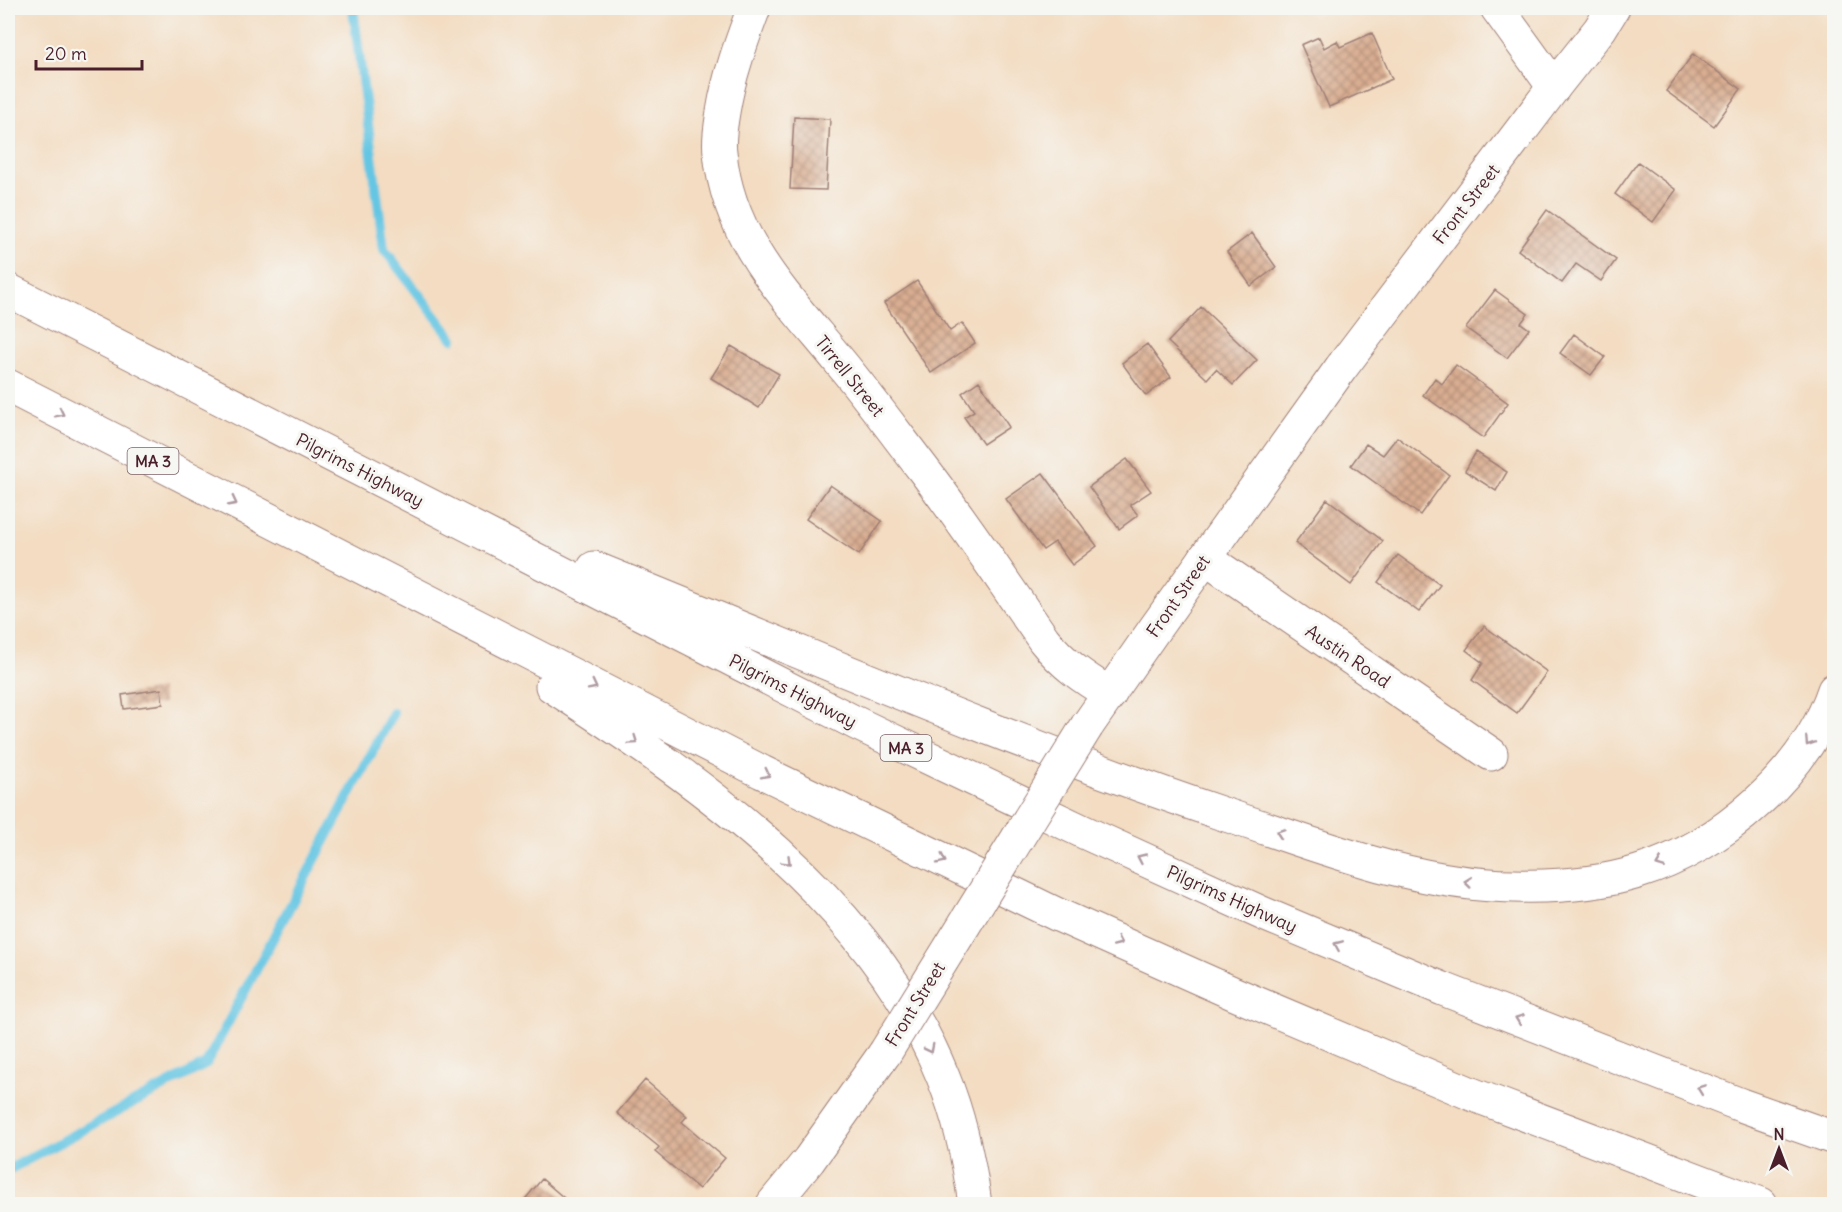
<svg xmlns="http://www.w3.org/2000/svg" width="1842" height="1212" viewBox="0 0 1842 1212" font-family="Delius,sans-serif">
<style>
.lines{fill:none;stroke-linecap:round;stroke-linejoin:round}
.stream{stroke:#65c6e3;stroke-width:10}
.building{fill:url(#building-cross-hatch)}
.street-casing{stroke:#9e7e76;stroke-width:35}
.secondary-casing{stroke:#9e7e76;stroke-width:35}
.highway-casing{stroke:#9e7e76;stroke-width:35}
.street{stroke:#fff;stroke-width:33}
.secondary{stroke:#fff;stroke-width:33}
.highway{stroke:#fff;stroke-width:33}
.secondary-bridge-casing{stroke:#9e7e76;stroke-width:35;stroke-linecap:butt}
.secondary-bridge{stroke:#fff;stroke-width:33}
.oneway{stroke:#ae9aa0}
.labels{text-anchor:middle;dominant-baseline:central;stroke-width:6;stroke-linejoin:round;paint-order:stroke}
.shield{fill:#f6f6f2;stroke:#7e6067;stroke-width:1.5}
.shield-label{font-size:16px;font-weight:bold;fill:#4a1f2b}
.street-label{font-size:18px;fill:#4a1f2b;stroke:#f6f6f2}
</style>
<defs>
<pattern id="building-cross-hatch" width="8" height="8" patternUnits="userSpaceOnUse" patternTransform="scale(1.5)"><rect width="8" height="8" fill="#d9ae92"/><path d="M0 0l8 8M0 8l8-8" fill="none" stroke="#b28d77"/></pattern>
</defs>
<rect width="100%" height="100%" fill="#f6f6f2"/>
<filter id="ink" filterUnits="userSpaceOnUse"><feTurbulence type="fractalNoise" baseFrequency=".0167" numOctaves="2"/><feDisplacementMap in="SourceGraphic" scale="12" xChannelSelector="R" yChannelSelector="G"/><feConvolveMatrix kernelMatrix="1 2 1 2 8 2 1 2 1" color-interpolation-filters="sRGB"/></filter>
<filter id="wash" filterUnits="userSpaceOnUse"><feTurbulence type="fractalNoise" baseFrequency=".008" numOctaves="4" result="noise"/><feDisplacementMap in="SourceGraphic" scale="24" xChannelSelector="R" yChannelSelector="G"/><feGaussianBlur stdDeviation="1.35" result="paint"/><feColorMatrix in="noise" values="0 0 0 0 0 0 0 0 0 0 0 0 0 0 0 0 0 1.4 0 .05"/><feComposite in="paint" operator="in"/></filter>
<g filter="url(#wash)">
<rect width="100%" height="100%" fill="#f3dcc1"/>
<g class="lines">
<path class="stream" d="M353 8 384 249 453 339
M8 1170 206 1064 393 713"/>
</g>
<g id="blocks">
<path class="building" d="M1372 33 1392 79 1329 107 1301 45 1319 37 1324 48 1337 41 1340 47Z
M1693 54 1741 89 1714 126 1666 91Z
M794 117 830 119 826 190 790 189Z
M1638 162 1676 190 1653 222 1615 194Z
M1547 210 1616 260 1601 281 1576 264 1562 283 1518 250Z
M1252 233 1276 267 1251 286 1227 252Z
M917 281 950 331 962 323 975 343 931 373 884 303Z
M1495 290 1528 314 1521 323 1529 329 1507 358 1466 328Z
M1201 307 1257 360 1233 385 1216 369 1207 379 1168 342Z
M1574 334 1605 357 1591 375 1560 353Z
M1147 344 1171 377 1146 396 1122 363Z
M731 346 779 374 759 408 711 378Z
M1456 365 1508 403 1483 438 1423 395 1435 378 1442 384Z
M979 381 1009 427 983 444 964 417 974 411 962 393Z
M1397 437 1449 475 1420 515 1351 465 1366 444 1383 455Z
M1476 452 1507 472 1496 491 1465 471Z
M1127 459 1151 491 1130 505 1138 515 1119 529 1089 487Z
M1043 473 1097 546 1072 565 1055 542 1043 550 1006 499Z
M830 485 882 521 859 555 806 519Z
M1327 499 1383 541 1351 585 1295 543Z
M1398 555 1440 585 1419 612 1378 582Z
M1484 626 1547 672 1517 713 1472 680 1483 663 1466 650Z
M161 689 163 704 124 709 122 695Z
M645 1080 687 1116 682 1122 725 1158 699 1189 655 1152 659 1147 617 1113Z
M542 1179 571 1204H521Z"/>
</g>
</g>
<g filter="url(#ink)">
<use href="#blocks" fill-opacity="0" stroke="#9e7e76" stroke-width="1.5"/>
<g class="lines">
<defs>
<path id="street" d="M754 8C741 43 729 75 723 112 721 125 718 139 720 152 728 240 787 297 840 362 869 397 896 434 923 469 966 525 1004 583 1044 640 1064 665 1084 678 1110 694
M1497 8 1554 87
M1205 558 1491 754"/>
<path id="secondary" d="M1087 726 1156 627 1341 368 1554 87 1600 29 1613 8
M773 1204 809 1160 885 1053"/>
<path id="highway" d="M8 290 856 723 1086 833 1264 914 1443 989 1741 1105 1834 1138
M8 386 762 772 1056 914 1235 994 1474 1095 1761 1204
M594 568C804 653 1012 743 1226 815 1320 846 1415 885 1514 886 1555 887 1599 884 1638 872 1721 847 1806 773 1834 690
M552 686C704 784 873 903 943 1077 960 1118 969 1161 975 1204"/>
</defs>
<use href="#street" class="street-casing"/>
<use href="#secondary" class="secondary-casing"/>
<use href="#highway" class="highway-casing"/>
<use href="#street" class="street"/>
<use href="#secondary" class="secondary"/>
<use href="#highway" class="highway"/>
<defs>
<path id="secondary-bridge" d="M885 1053 1087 726"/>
</defs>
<use href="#secondary-bridge" class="secondary-bridge-casing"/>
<use href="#secondary-bridge" class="secondary-bridge"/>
</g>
<defs><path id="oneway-chevron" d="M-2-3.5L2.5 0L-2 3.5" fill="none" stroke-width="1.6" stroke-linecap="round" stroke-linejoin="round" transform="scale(1.5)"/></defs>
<g class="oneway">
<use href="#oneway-chevron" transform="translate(60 413) rotate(27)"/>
<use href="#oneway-chevron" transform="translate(233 502) rotate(27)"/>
<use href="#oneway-chevron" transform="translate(593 686) rotate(27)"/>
<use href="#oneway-chevron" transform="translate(634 741) rotate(35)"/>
<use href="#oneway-chevron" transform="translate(1809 742) rotate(123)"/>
<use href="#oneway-chevron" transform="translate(766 774) rotate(27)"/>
<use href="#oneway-chevron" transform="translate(1280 833) rotate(-161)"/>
<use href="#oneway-chevron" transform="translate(1141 858) rotate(-155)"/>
<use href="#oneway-chevron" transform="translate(942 860) rotate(26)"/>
<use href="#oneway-chevron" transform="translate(787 861) rotate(44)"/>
<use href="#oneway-chevron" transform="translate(1660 864) rotate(159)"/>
<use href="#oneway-chevron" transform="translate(1468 882) rotate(-173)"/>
<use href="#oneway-chevron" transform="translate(1118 942) rotate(24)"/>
<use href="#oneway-chevron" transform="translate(1338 945) rotate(-157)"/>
<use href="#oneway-chevron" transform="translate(1519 1019) rotate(-159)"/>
<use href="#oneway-chevron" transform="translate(930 1049) rotate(63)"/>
<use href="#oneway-chevron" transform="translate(1701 1089) rotate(-159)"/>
</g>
</g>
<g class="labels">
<g class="shield">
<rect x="127.5" y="448" width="51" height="26" rx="4.5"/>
<rect x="880.5" y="735" width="51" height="26" rx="4.5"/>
</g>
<g class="shield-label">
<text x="153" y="461">MA 3</text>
<text x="906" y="748">MA 3</text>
</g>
<g class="street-label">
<text transform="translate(1466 204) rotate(-52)">Front Street</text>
<text transform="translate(850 376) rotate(51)">Tirrell Street</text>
<text transform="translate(360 470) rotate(27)">Pilgrims Highway</text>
<text transform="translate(1178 596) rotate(-55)">Front Street</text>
<text transform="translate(1348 656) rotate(34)">Austin Road</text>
<text transform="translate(793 691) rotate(27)">Pilgrims Highway</text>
<text transform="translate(1232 899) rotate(24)">Pilgrims Highway</text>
<text transform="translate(915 1004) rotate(-58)">Front Street</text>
</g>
</g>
<rect width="1842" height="1212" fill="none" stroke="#f6f6f2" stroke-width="30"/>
<g transform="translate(1779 1149)" stroke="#f6f6f2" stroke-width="4.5" paint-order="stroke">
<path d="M0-4.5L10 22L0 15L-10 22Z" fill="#4a1f2b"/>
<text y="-9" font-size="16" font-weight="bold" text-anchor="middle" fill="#4a1f2b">N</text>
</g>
<path d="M36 60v9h106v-9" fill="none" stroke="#4a1f2b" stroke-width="3"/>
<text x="45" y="60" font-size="18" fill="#4a1f2b" stroke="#f6f6f2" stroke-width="4.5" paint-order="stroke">20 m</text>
</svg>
